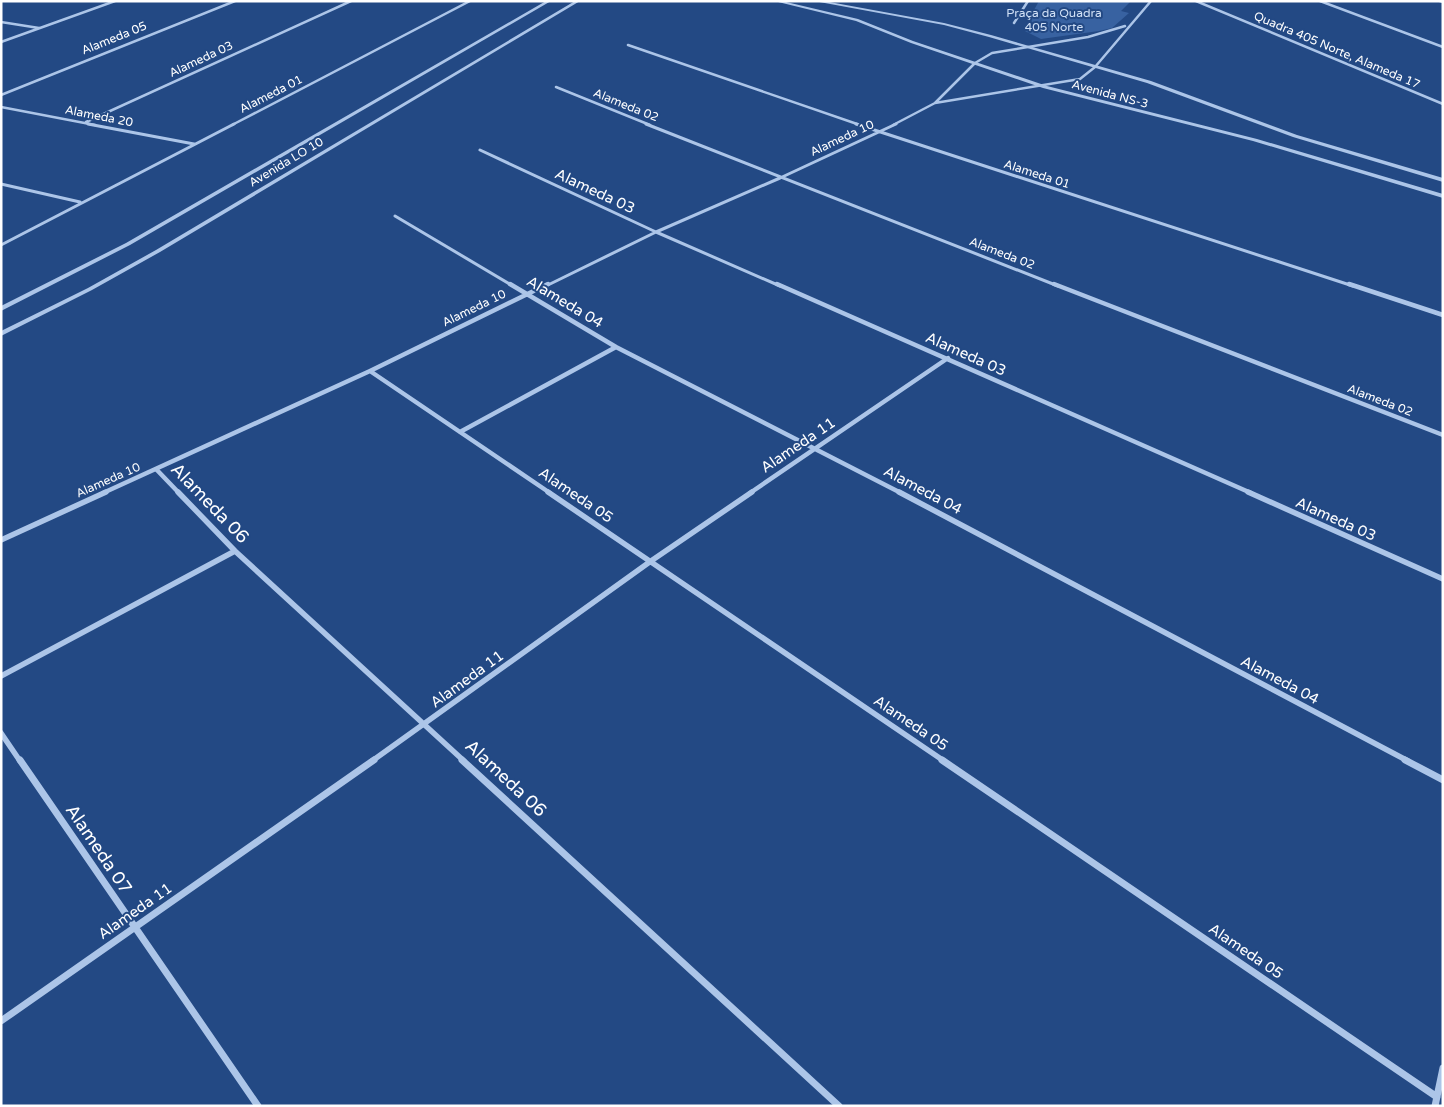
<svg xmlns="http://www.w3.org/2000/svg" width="1444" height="1107" viewBox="0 0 1444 1107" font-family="'Varela Round',sans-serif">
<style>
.green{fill:#3862a1}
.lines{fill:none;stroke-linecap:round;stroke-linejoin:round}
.minor-far4{stroke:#acc5e8;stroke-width:2.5}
.minor-far3{stroke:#acc5e8;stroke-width:3}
.minor-far2{stroke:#acc5e8;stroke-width:4.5}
.minor-far1{stroke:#acc5e8;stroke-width:5.5}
.minor{stroke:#acc5e8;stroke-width:7}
.tertiary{fill:#acc5e8;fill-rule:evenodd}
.labels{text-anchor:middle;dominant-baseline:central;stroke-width:4;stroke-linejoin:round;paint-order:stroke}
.far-park-label{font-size:12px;fill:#d0e0f6;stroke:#234984}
.far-street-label{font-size:12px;fill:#fff;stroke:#234984}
.street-label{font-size:15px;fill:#fff;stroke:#234984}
.near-street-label{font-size:18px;fill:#fff;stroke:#234984}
</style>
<rect width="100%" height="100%" fill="#234984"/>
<path class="green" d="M1039 1H1131L1121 11 1129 13 1112 28 1099 31 1041 39 1025 31 1035 25 1029 19Z"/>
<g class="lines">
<path class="minor-far4" d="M1196 1 1443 104
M1320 1 1443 47
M1440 1 1443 2
M1 22 39 28
M1014 23 1028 1
M1 42 115 1
M628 45 860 125
M556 87 650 125
M1 95 235 1
M935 103 975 63 992 53 1088 37 1125 26
M1 107 95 125
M86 122 351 1
M232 125 470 1
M893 125 935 103 1080 79 1095 67 1151 1"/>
<path class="minor-far3" d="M88 124 194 144
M646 124 1058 286
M856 124 1353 286
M480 150 656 232 780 286
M1 184 80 202
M395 216 513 286
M1 245 234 124
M546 286 656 232 780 178 896 124"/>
<path class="minor-far2" d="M510 284 616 347 901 493
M777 284 1251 493
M1054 284 1443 435
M1349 284 1443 315
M370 371 550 493
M460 432 616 347
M156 469 179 493
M103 493 370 371 548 284
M750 493 948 358"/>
<path class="minor-far1" d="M178 492 235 551 464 761
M548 492 944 761
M899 492 1408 761
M1248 492 1443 579
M1 540 106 492
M1 676 235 551
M1 733 20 761
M372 761 651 561 752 492"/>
<path class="minor" d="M20 760 258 1106
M462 760 839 1106
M942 760 1437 1097
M1405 760 1443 780
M1 1021 374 760
M1435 1106 1443 1068"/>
<path class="tertiary" d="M546 1H551L130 245 1 311V306L126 243Z
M575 1H580L160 252 92 290 1 336V331L88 288 156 250Z
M774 1H782L858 19 913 41 1047 86 1257 139 1443 194V198L1253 141 1043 88 911 43 856 21Z
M814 1H824L944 23 991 35 1151 81 1297 135 1443 178V182L1293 137 1147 83 989 37 944 25Z"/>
</g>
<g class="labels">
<g class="far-park-label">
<text x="1054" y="13">Praça da Quadra<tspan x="1054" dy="14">405 Norte</tspan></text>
</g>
<g class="far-street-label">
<text transform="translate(114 38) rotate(-22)">Alameda 05</text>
<text transform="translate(1337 50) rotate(23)">Quadra 405 Norte, Alameda 17</text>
<text transform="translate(201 59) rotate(-25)">Alameda 03</text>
<text transform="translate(271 94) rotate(-27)">Alameda 01</text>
<text transform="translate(1110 94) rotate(15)">Avenida NS-3</text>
<text transform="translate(626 105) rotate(22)">Alameda 02</text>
<text transform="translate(99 116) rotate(11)">Alameda 20</text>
<text transform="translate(842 138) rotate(-25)">Alameda 10</text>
<text transform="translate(286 162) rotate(-31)">Avenida LO 10</text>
<text transform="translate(1037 174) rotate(18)">Alameda 01</text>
<text transform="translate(1002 253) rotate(21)">Alameda 02</text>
<text transform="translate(474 308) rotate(-26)">Alameda 10</text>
<text transform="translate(1380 400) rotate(21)">Alameda 02</text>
<text transform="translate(108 480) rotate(-24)">Alameda 10</text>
</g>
<g class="street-label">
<text transform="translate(595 191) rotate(25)">Alameda 03</text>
<text transform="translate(565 302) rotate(31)">Alameda 04</text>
<text transform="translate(966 354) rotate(24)">Alameda 03</text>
<text transform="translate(798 445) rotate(-34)">Alameda 11</text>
<text transform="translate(923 490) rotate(28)">Alameda 04</text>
<text transform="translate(576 495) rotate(34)">Alameda 05</text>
<text transform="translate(1336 519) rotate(24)">Alameda 03</text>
<text transform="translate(467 679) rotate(-36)">Alameda 11</text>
<text transform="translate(1280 680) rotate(28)">Alameda 04</text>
<text transform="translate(911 723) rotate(34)">Alameda 05</text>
<text transform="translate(135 911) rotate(-35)">Alameda 11</text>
<text transform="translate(1246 951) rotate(34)">Alameda 05</text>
</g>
<g class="near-street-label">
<text transform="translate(210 503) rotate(46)">Alameda 06</text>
<text transform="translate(506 778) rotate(43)">Alameda 06</text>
<text transform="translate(99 849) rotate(56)">Alameda 07</text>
</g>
</g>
<rect width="1444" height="1107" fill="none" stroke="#ffffff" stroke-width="5"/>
</svg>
